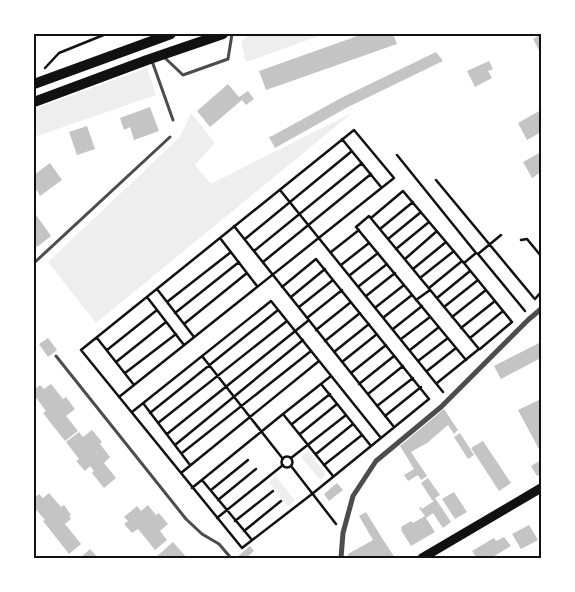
<svg xmlns="http://www.w3.org/2000/svg" width="575" height="592" viewBox="0 0 575 592" font-family="'PT Sans',sans-serif">
<style>
.green{fill:#eee}
.building{fill:#c4c4c4}
.lines{fill:none;stroke-linecap:round;stroke-linejoin:round}
.path{stroke:#111;stroke-width:2.5}
.service{stroke:#4c4c4c;stroke-width:3}
.minor{stroke:#4c4c4c;stroke-width:5}
.secondary{stroke:#111;stroke-width:9}
.primary{stroke:#111;stroke-width:10}
.neatline{fill:none;stroke:#111;stroke-width:2}
</style>
<rect width="100%" height="100%" fill="#fff"/>
<path class="green" d="M249 34H324L246 62 241 42Z
M147 68 156 95 34 137V109Z
M191 113 215 143 195 165 211 184 352 113 96 323 48 262 180 137Z
M308 451 326 475 320 480 301 457Z
M276 476 295 501 288 506 269 482Z"/>
<path class="building" d="M363 34H393L397 44 266 90 259 71Z
M541 34V51L540 52 533 39Z
M436 52 443 61 348 107 275 148 269 137 272 136 343 97Z
M489 61 493 69 488 71 492 78 475 87 467 71Z
M228 84 239 97 248 91 254 99 246 105 242 100 210 127 197 111Z
M150 107 159 131 134 140 130 127 124 130 120 118Z
M541 110V132L527 140 518 123Z
M87 126 95 149 77 155 69 132Z
M541 152V172L532 178 523 162Z
M50 163 62 180 40 196 37 190 34 193V175Z
M34 212 51 236 37 247 34 239Z
M48 338 57 350 48 357 39 344Z
M541 342V358L501 379 494 366Z
M51 384 63 399 66 397 75 409 66 416 78 431 65 441 43 413 46 411 34 395V390L40 385 44 389Z
M541 399V453L518 410Z
M444 409 458 430 454 434 448 425 427 443 411 452 427 476 421 480 418 475 408 481 404 475 414 469 400 446Z
M92 430 102 442 100 444 110 457 104 463 116 478 104 488 92 473 94 471 90 466 85 471 76 461 79 459 66 442 79 432 83 437Z
M460 433 474 455 468 459 454 437Z
M483 441 511 483 499 491 471 448Z
M541 460V473L537 476 531 466Z
M428 478 440 495 435 498 451 522 443 528 433 513 426 518 435 532 411 546 401 530 402 529 401 527 411 521 413 523 425 516 419 508 421 507 422 509 434 501 432 500 421 483Z
M337 483 343 490 329 501 324 494Z
M454 492 467 512 455 519 442 499Z
M49 493 61 507 64 505 71 515 69 516 71 519 65 524 81 544 69 554 43 521 45 520 34 507V498L39 494 43 498Z
M148 505 156 515 159 513 168 524 160 531 167 540 155 550 138 529 132 533 124 524 128 521 124 517 137 506 141 511Z
M366 512 382 538 395 558H348V554L373 540 359 516Z
M529 525 538 540 521 549 512 534Z
M504 537 511 546 491 558H477L472 551 494 538 496 541Z
M173 542 187 558H155Z
M250 546 254 551 246 558H238L237 557Z
M90 549 98 558H80Z"/>
<g class="lines">
<path class="path" d="M45 68 59 53 106 34
M342 139 381 187
M397 155 476 253
M436 180 534 298
M280 190 443 392
M371 218 403 191 462 261
M234 226 394 427
M380 229 413 202
M220 238 257 286
M245 239 352 151
M388 239 421 212
M521 240 527 239 541 256
M396 249 429 222
M254 251 362 163
M331 252 359 230
M478 254 525 311
M405 259 437 231
M263 262 371 174
M464 263 512 322 480 349
M341 265 369 243
M413 269 446 242
M350 275 378 253
M420 278 454 251
M359 286 387 264
M429 288 462 261 464 263 476 253 478 254 501 235
M157 289 194 337
M366 296 395 273
M147 297 184 345
M291 297 325 269
M437 298 470 271
M535 299 541 292
M416 300 430 290
M167 302 231 252
M299 307 333 280
M376 307 404 285
M444 307 478 280
M175 313 239 262
M384 317 412 295
M452 317 486 290
M307 318 342 290
M184 324 247 273
M461 328 495 301
M393 329 422 306
M316 330 351 302
M97 338 134 385
M470 338 503 311
M401 339 430 317
M325 341 360 313
M107 350 157 310
M410 350 439 327
M334 352 369 324
M202 356 283 459
M418 361 448 338
M116 362 166 322
M342 362 377 334
M427 371 456 348
M125 373 176 334
M351 373 386 345
M437 383 479 349 369 216 356 227 466 360
M321 384 371 446
M359 384 394 356
M368 394 403 366
M119 397 394 178 354 130 81 350 242 548 312 494 429 399 316 259 282 287
M143 403 190 465
M377 406 413 378
M132 412 271 301 381 438
M150 413 278 310
M283 414 331 376
M385 416 421 387
M158 423 287 321
M292 424 330 394
M167 434 309 320
M300 434 337 404
M175 445 303 340
M182 453 311 351
M316 454 353 424
M281.5 462a5.5 5.5 0 1 1 11 0a5.5 5.5 0 1 1-11 0Z
M291 458 346 415
M324 465 362 435
M291 466 336 524
M181 473 319 361
M202 480 252 540
M192 488 283 414 333 476
M211 490 248 460
M218 500 256 469
M217 518 283 465
M235 521 273 491
M244 531 281 501"/>
<path class="service" d="M164 57 183 75 228 59 232 34
M152 61 173 120
M34 263 170 137
M56 356 186 519 202 534 219 544 231 558"/>
<path class="minor" d="M341 558 343 533 353 496 376 461 441 407 528 320 541 309"/>
<path class="secondary" d="M422 558 541 488"/>
<path class="primary" d="M34 84 171 34
M34 102 147 60 223 34"/>
</g>
<rect width="575" height="592" fill="none" stroke="#ffffff" stroke-width="70"/>
<rect x="35" y="35" width="505" height="522" class="neatline"/>
</svg>
